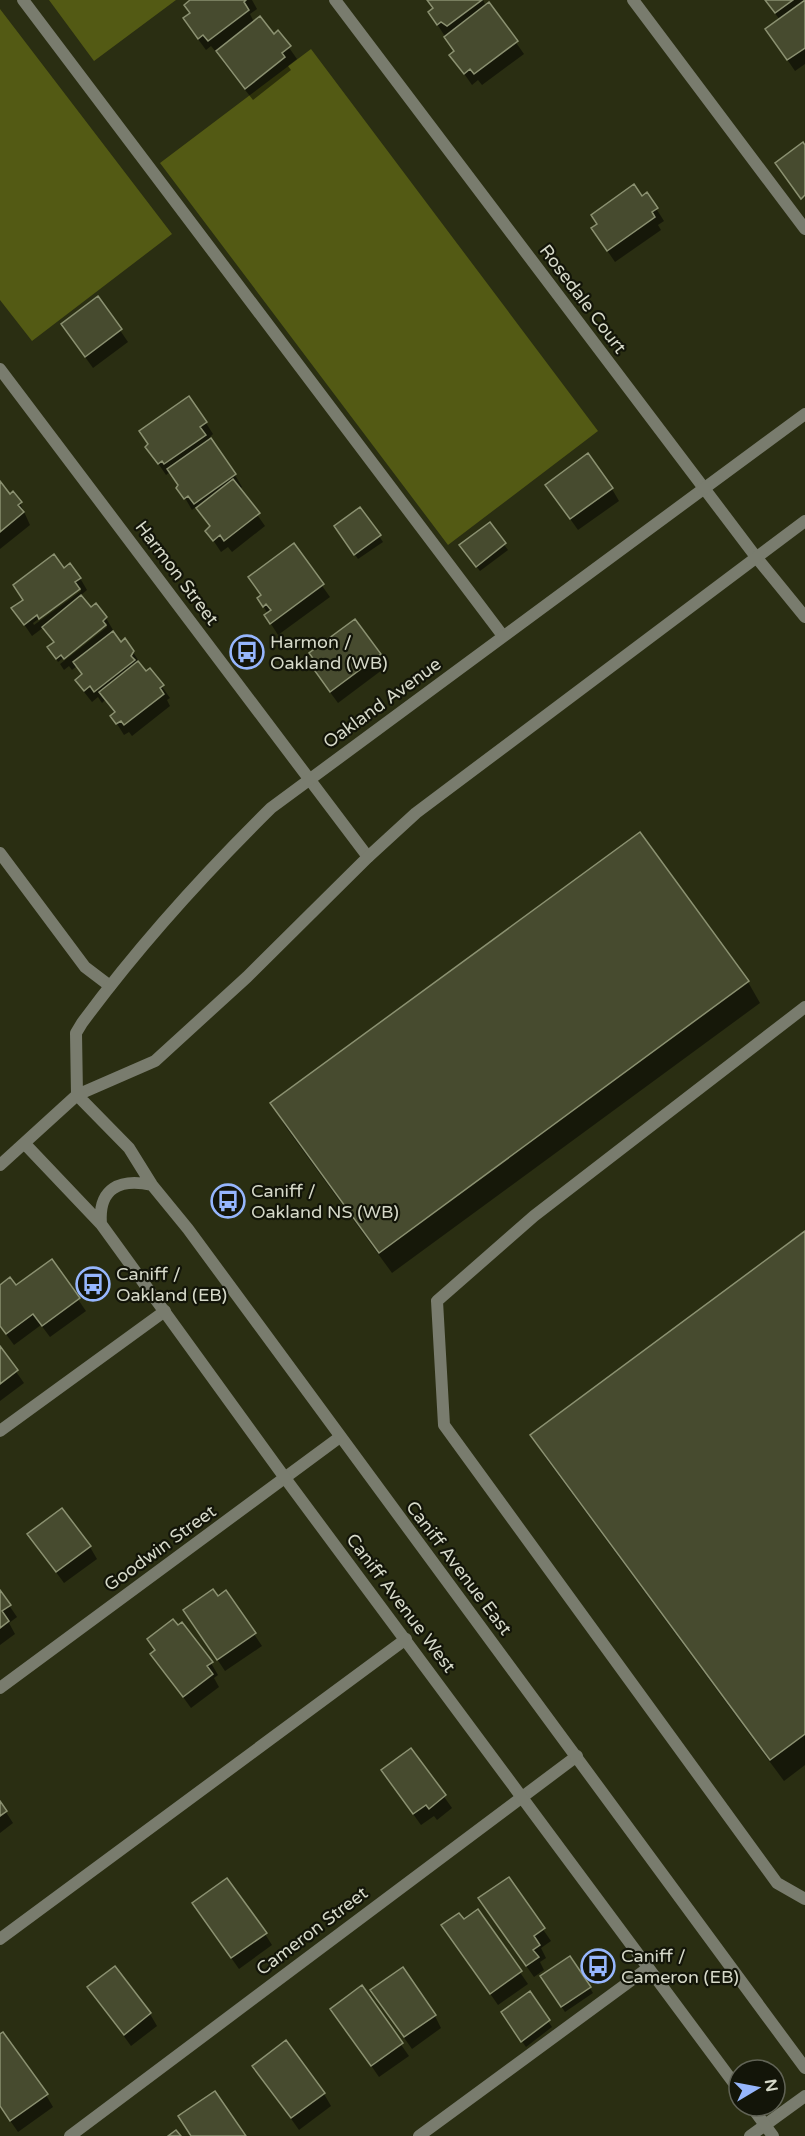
<svg xmlns="http://www.w3.org/2000/svg" width="805" height="2136" viewBox="0 0 805 2136" font-family="'Varela Round',sans-serif">
<style>
.green{fill:#535a14}
.shadow{fill:#0007;fill-rule:evenodd}
.building{fill:#474b2f;stroke:#8b9171;stroke-width:1.5}
.lines{fill:none;stroke-linecap:round;stroke-linejoin:round}
.service{stroke:#797c6e;stroke-width:12}
.minor{stroke:#797c6e;stroke-width:12}
.tertiary{stroke:#797c6e;stroke-width:12}
.labels{text-anchor:middle;dominant-baseline:central;stroke-width:4.5;stroke-linejoin:round;paint-order:stroke}
.street-label{font-size:18px;fill:#d6d9c9;stroke:#131509}
.poi-label{font-size:18px;fill:#d6d9c9;stroke:#131509;text-anchor:start}
</style>
<rect width="100%" height="100%" fill="#2a2e12"/>
<path class="green" d="M49 0H176L94 61Z
M0 9 172 234 32 341 0 300Z
M311 49 598 431 448 545 160 163Z"/>
<path class="shadow" d="M192 0H252L257 9 250 14 254 22 274 36 278 32 297 59 288 66 291 70 253 100 224 63 217 51 216 52 211 46 206 50 192 31 185 19 191 14Z
M428 0H483L486 6 489 4 524 54 482 85 478 80 472 85 451 55 455 52 437 24 433 10Z
M765 0H805V64L795 71 767 30 780 20Z
M647 194 664 221 658 225 661 230 615 262 600 240 598 225Z
M98 298 128 342 93 368 70 336Z
M206 423 213 434 209 438 235 475 242 487 239 489 265 526 232 552 228 547 221 552 207 531 211 528 196 507 192 510 170 472 166 475 147 447Z
M0 484 10 496 20 503 30 525 0 549Z
M546 485 612 489 619 501 578 530Z
M489 524 508 550 480 571 464 551Z
M339 532 379 536 383 542 358 559Z
M293 545 330 597 278 635 266 616 268 614 259 599 262 596 250 577Z
M64 570 80 578 87 590 81 595 91 609 106 618 113 630 111 631 121 644 133 652 146 673 150 670 170 698 167 700 170 706 132 736 129 732 124 735 112 716 115 714 105 700 102 703 98 697 92 702 84 692 77 680 83 676 77 666 72 670 69 666 64 670 60 664 107 627V623L58 662 49 647 54 643 44 627 32 636 13 608 24 601 15 586ZM81 587V591L34 625 33 623Z
M311 653 379 655 386 667 338 703 324 684 321 669Z
M748 982 760 1003 392 1273 285 1126 272 1104Z
M805 1233V1765L784 1781 545 1457 532 1435Z
M52 1262 86 1311 50 1337 41 1325 14 1345 0 1326V1287L16 1288Z
M0 1349 24 1383 0 1401Z
M29 1535 90 1547 97 1559 64 1583Z
M0 1592 17 1617 9 1623 15 1634 0 1645Z
M226 1592 262 1646 225 1671 185 1611 218 1598Z
M152 1654 211 1663 218 1675 214 1678 219 1687 191 1708Z
M411 1750 452 1808 437 1820 434 1816 421 1825 390 1782Z
M0 1803 13 1823 0 1833Z
M508 1879 551 1941 541 1948 546 1958 540 1962 544 1970 534 1977 487 1910Z
M478 1911 528 1984 498 2005 443 1926 464 1921Z
M201 1915 265 1934 272 1945 239 1969Z
M545 1982 590 1988 593 1993 565 2012Z
M89 1988 150 2014 157 2026 131 2046Z
M361 1988 409 2056 379 2077 332 2009Z
M379 2002 435 2016 441 2028 412 2049Z
M506 2018 548 2021 552 2027 526 2047Z
M0 2036 46 2095 53 2107 18 2132 0 2106Z
M254 2066 324 2094 331 2106 299 2130Z"/>
<path class="building" d="M190 0H246L244 2 249 10 208 41 203 35 198 39 183 18 190 13 184 5Z
M427 0H482L447 26 441 22 437 25 428 12 433 8Z
M765 0H793L775 13Z
M805 0V48L787 60 765 29Z
M489 2 518 41 474 74 470 69 464 74 449 55 454 51 444 37Z
M260 16 274 34 278 30 291 46 282 53 285 57 245 89 216 51Z
M803 142 805 145V195L801 199 775 163Z
M634 184 642 196 647 192 658 208 652 212 655 217 607 251 591 228 597 224 591 215Z
M98 296 122 329 85 357 61 324Z
M189 396 207 422 200 427 206 435 164 464 162 461 158 464 145 447 148 444 139 431Z
M211 438 236 474 194 504 188 496 184 499 176 488 178 485 167 469Z
M588 453 613 488 570 519 545 485Z
M233 479 260 513 224 541 220 535 213 541 205 531 210 526 196 508Z
M0 481 10 494 13 491 22 502 18 505 24 512 0 532Z
M360 507 381 535 354 555 334 526Z
M490 522 506 543 476 567 459 545Z
M294 543 324 584 270 624 264 615 271 610 266 604 263 607 257 598 261 595 248 577Z
M54 554 64 568 70 563 81 578 75 582 80 589 39 619 37 615 24 625 11 608 23 600 13 585Z
M81 595 91 607 96 603 107 617 103 621 106 625 64 659 61 655 56 659 47 647 54 642 42 627Z
M355 619 381 654 330 692 315 671 320 668 309 653Z
M113 631 121 642 125 638 134 651 131 656 135 660 94 692 90 686 84 691 75 680 82 674 73 662Z
M138 661 146 671 150 668 164 685 160 688 164 694 124 725 121 721 116 724 110 716 115 712 99 692Z
M640 832 749 981 379 1253 270 1103Z
M805 1231V1734L770 1760 530 1435Z
M52 1259 80 1298 42 1326 33 1314 6 1334 0 1326V1285L10 1277 16 1285Z
M0 1346 18 1370 0 1384Z
M62 1508 91 1546 56 1572 27 1534Z
M213 1589 218 1596 226 1590 256 1633 217 1660 183 1610Z
M0 1590 11 1605 2 1611 9 1621 0 1628Z
M173 1619 178 1625 182 1622 213 1662 207 1666 213 1674 183 1697 150 1654 155 1650 147 1639Z
M411 1748 446 1795 429 1809 426 1805 413 1814 381 1770Z
M0 1801 7 1811 0 1816Z
M509 1877 545 1928 534 1936 540 1945 533 1950 539 1957 526 1966 478 1898Z
M227 1878 267 1933 231 1958 192 1903Z
M478 1909 522 1971 490 1994 441 1925 459 1913 464 1919Z
M570 1956 591 1987 561 2007 540 1976Z
M115 1966 151 2013 124 2035 87 1987Z
M403 1967 436 2015 404 2037 370 1990Z
M362 1985 403 2043 371 2066 330 2009Z
M530 1991 550 2020 521 2042 501 2012Z
M3 2032 48 2094 10 2121 0 2106V2034Z
M286 2040 325 2093 291 2118 252 2066Z
M215 2091 246 2136H191L178 2116Z
M176 2130 181 2136H168Z"/>
<g class="lines">
<path class="service" d="M23 0 503 636
M633 0 805 229
M756 557 805 617
M0 853 85 967 110 986
M805 1007 534 1216 437 1301 444 1425 777 1883 805 1899
M0 1431 165 1311
M0 1939 406 1639
M419 2136 648 1968"/>
<path class="minor" d="M335 0 756 557
M0 369 368 857
M0 1688 340 1437
M70 2136 577 1756
M750 2136 805 2096"/>
<path class="tertiary" d="M77 1095 129 1148 152 1185 188 1229 805 2068
M77 1095 76 1033 82 1023C140 944 202 876 271 808L805 414
M25 1144 101 1224 285 1478 739 2090
M0 1165 77 1095 155 1061 247 977 368 857 416 813 805 521
M101 1224C98 1188 120 1178 152 1185
M751 2106 773 2136"/>
</g>
<defs>
<symbol id="bus-ring" viewBox="-11 -11 22 22"><circle r="9.5" fill="#131509" stroke="#96b6fd" stroke-width="1.5"/><path d="M-5-6H5V4H4V6H2V4H-2V6H-4V4H-5ZM-3.5-4V0h7V-4ZM-3.5 1.2v1.5H-2V1.2ZM2 1.2v1.5H3.5V1.2Z" fill="#96b6fd"/></symbol>
</defs>
<g fill-rule="evenodd">
<use href="#bus-ring" x="228" y="633" width="38" height="38"/>
<use href="#bus-ring" x="209" y="1182" width="38" height="38"/>
<use href="#bus-ring" x="74" y="1265" width="38" height="38"/>
<use href="#bus-ring" x="579" y="1947" width="38" height="38"/>
</g>
<g class="labels">
<g class="street-label">
<text transform="translate(583 299) rotate(53)">Rosedale Court</text>
<text transform="translate(177 573) rotate(53)">Harmon Street</text>
<text transform="translate(382 703) rotate(-36)">Oakland Avenue</text>
<text transform="translate(160 1548) rotate(-36)">Goodwin Street</text>
<text transform="translate(459 1568) rotate(53)">Caniff Avenue East</text>
<text transform="translate(401 1603) rotate(53)">Caniff Avenue West</text>
<text transform="translate(312 1931) rotate(-37)">Cameron Street</text>
</g>
<g class="poi-label">
<text x="270" y="642">Harmon /<tspan x="270" dy="21">Oakland (WB)</tspan></text>
<text x="251" y="1191">Caniff /<tspan x="251" dy="21">Oakland NS (WB)</tspan></text>
<text x="116" y="1274">Caniff /<tspan x="116" dy="21">Oakland (EB)</tspan></text>
<text x="621" y="1956">Caniff /<tspan x="621" dy="21">Cameron (EB)</tspan></text>
</g>
</g>
<g transform="translate(757 2088) rotate(80)"><circle r="28" fill="#131509" stroke="#616356" stroke-width="1.5"/>
<path d="M0-4.5L10 22L0 15L-10 22Z" fill="#96b6fd"/>
<text y="-9" font-size="16" font-weight="bold" text-anchor="middle" fill="#d6d9c9">N</text>
</g>
</svg>
